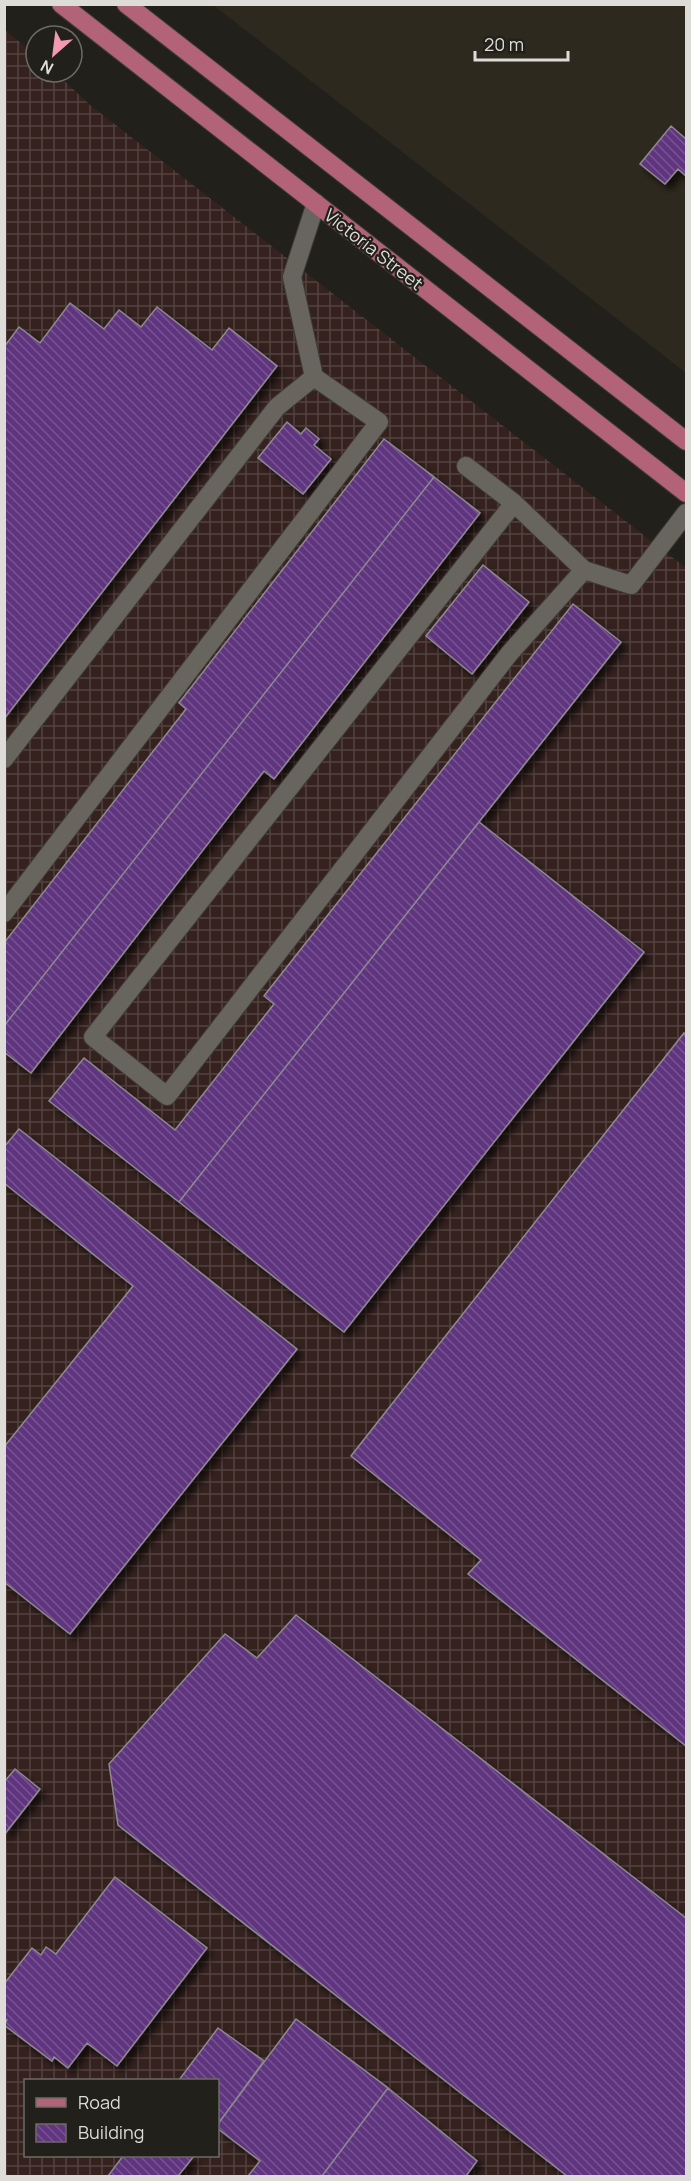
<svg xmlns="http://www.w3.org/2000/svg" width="691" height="2181" viewBox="0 0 691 2181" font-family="Manrope,sans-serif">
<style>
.industrial{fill:url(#industrial-grid);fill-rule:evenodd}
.built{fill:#2e291e}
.building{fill:url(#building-back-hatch);stroke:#8d8a90;stroke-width:1.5;filter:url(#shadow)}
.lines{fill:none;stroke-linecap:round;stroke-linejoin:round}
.minor-casing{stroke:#3e3c39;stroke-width:20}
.major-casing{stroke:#3e3c39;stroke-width:20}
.minor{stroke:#68655f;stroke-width:18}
.major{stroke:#b26377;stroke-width:18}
.labels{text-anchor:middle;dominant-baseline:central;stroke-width:4.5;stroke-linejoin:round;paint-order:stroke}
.street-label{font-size:18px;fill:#dddcd9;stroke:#22201b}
</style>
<defs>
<pattern id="industrial-grid" width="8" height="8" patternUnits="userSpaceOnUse" patternTransform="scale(1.5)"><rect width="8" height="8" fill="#35221f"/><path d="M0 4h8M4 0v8" fill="none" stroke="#52423f"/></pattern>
<pattern id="building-back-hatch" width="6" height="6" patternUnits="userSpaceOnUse" patternTransform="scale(1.5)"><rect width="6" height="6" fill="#61357f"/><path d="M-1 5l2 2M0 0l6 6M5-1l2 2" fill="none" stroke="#775291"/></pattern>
<filter id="shadow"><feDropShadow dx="5.5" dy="5.5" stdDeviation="3" flood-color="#0009"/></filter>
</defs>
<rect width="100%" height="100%" fill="#22201b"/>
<path class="industrial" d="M4 29 36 56V72H55L90 105 686 568V2176H5ZM26 2080H218V2156H26Z"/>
<path class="built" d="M213 5H686V373L548 265Z"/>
<path class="building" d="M671 126 686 139V176L678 169 665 184 640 164Z
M70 303 104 329 119 310 141 327 157 307 212 350 229 328 277 366 4 719V347L19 327 40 343Z
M287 422 301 434 306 428 319 439 314 445 331 459 303 494 258 458Z
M384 439 434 477 4 1026V943L186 709 179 703Z
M434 477 480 513 274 779 264 771 31 1073 4 1052V1026Z
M483 565 529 602 472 674 426 636Z
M573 604 621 642 179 1202 49 1101 84 1058 175 1130 274 1004 264 996Z
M479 822 644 952 344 1332 179 1202Z
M684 1033 686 1035V1746L468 1574 481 1560 351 1456Z
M19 1129 297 1349 70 1634 4 1582V1447L133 1286 4 1183V1147Z
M296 1615 686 1918V2176H567L118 1825 109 1764 225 1634 257 1658Z
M15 1769 40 1789 4 1835V1782Z
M115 1877 207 1948 117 2066 87 2043 68 2068 54 2057 52 2061 4 2025 7 2020 4 2019V1984L32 1948 41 1955 46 1947 56 1954Z
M296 2019 388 2088 322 2176H248L260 2161 218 2129V2124Z
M218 2028 264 2061 218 2124V2080H179Z
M388 2088 477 2161 466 2176H322Z
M123 2156H194L178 2176H108Z"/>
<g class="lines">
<defs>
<path id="minor" d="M466 466 514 503 93 1037 167 1096 509 654 584 570 631 585 686 513
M514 503 584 570
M4 759 277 407 314 377
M4 913 379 422 314 377 292 277 316 203"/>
<path id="major" d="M61 4 686 493
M126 4 686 441"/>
</defs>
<use href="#minor" class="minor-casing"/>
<use href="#major" class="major-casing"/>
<use href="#minor" class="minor"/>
<use href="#major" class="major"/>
</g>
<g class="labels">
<g class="street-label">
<text transform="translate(374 249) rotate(38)">Victoria Street</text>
</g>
</g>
<rect width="691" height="2181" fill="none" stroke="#dddcd9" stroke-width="12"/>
<rect x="24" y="2079" width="195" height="78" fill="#22201b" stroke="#6d6b67" stroke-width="1.5"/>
<rect x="36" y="2098" width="30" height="9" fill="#b26377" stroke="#6d6b67" stroke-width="1.5"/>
<text x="78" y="2109" font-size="18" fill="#dddcd9">Road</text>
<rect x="36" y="2124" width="30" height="18" fill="url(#building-back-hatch)" stroke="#6d6b67" stroke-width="1.5"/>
<text x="78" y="2139" font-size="18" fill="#dddcd9">Building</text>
<g transform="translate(54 54) rotate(208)"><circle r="28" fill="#22201b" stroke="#6d6b67" stroke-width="1.5"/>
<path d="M0-4.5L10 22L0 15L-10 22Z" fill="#f29aae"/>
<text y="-9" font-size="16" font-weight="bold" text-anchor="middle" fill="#dddcd9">N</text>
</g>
<path d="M475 51v9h93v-9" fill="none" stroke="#dddcd9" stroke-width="3"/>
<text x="484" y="51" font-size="18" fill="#dddcd9" stroke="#22201b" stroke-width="4.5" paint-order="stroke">20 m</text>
</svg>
